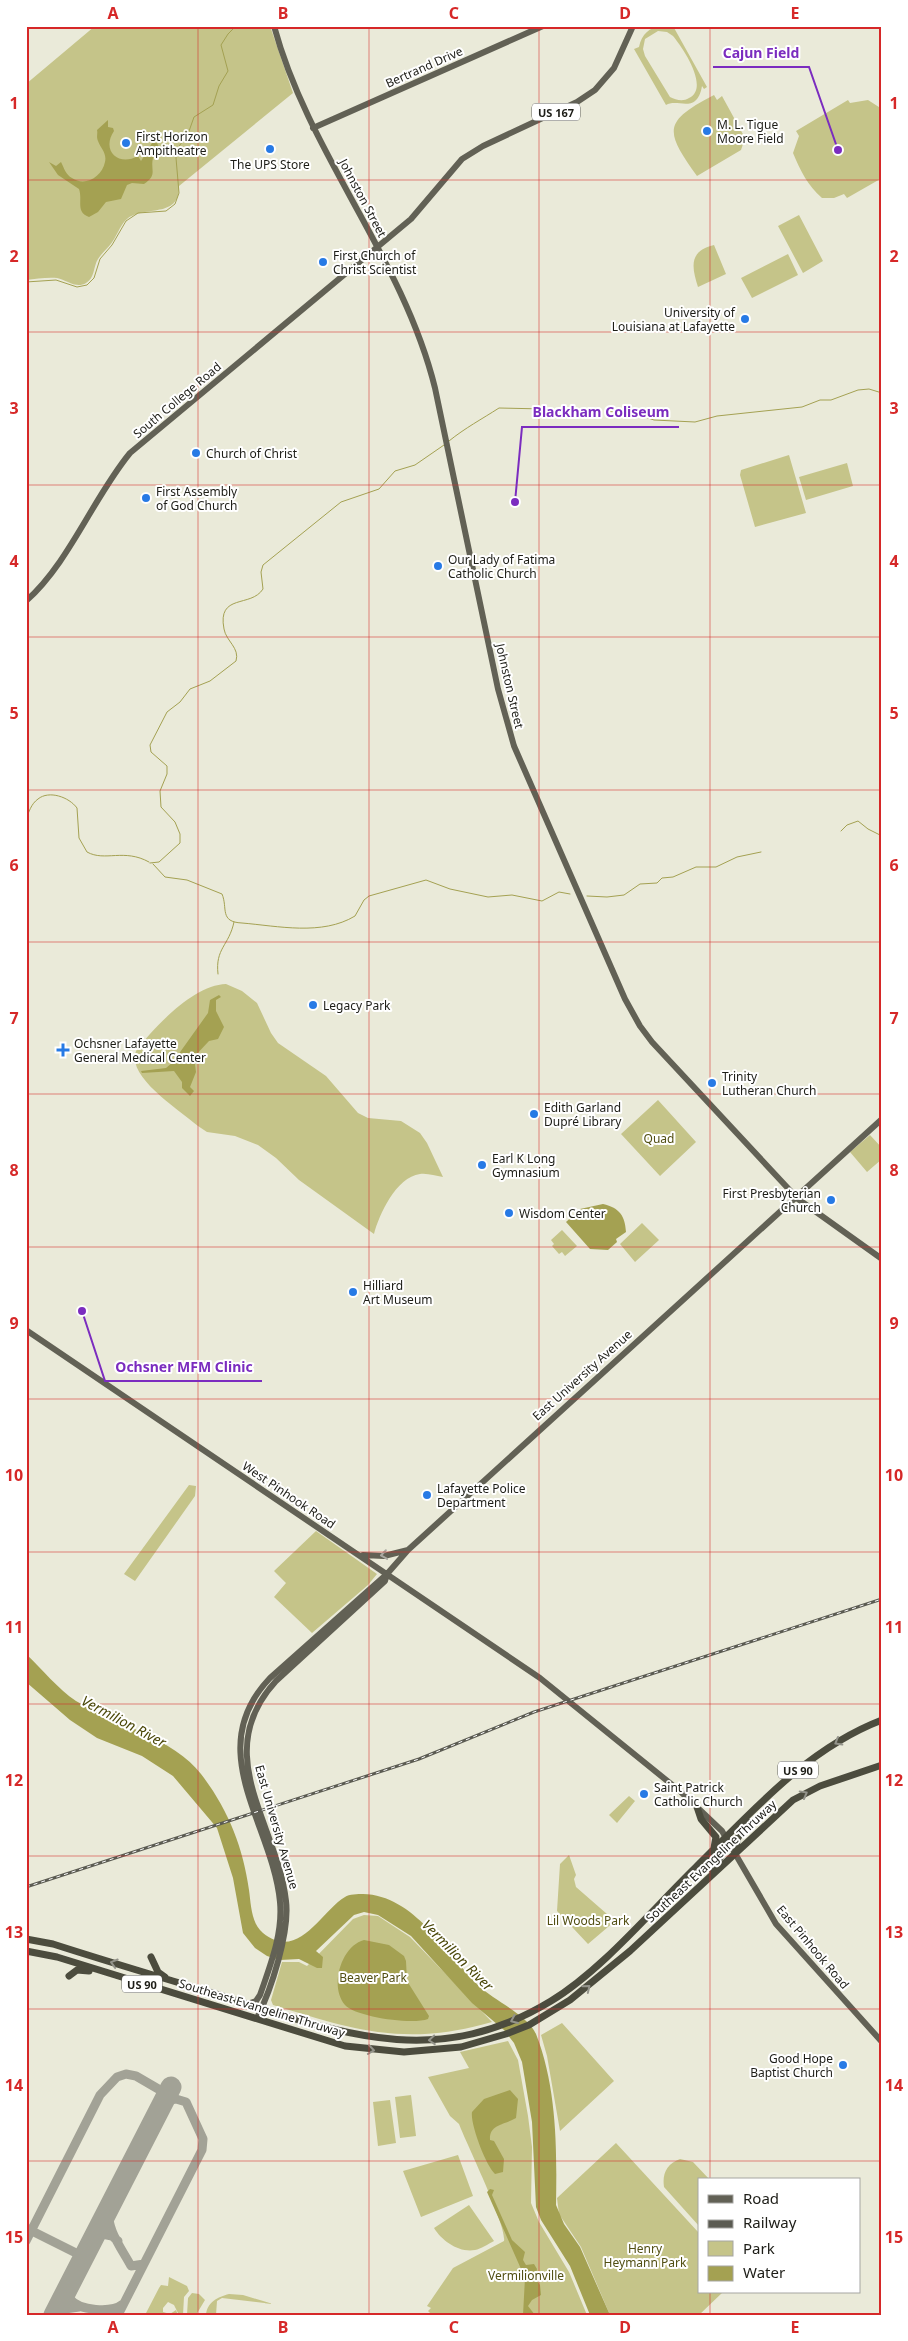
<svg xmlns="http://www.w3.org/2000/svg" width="908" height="2341" viewBox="0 0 908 2341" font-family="'Noto Sans',sans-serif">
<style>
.green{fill:#c5c489;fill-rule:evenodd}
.water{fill:#a4a152}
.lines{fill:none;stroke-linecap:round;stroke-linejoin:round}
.stream{stroke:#a4a152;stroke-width:1}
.taxiway{stroke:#a2a296;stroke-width:9}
.runway{stroke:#a2a296;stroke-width:21}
.major{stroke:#626155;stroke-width:6}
.highway{stroke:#4c4c3e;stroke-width:7}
.rail-casing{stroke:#5b5b52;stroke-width:3}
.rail{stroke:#fff;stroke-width:1;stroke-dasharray:4;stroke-linecap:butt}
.oneway{stroke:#a9a8a2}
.oneway2{stroke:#94948b}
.grid{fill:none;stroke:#d62828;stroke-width:1;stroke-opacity:0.55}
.poi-dot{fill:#277ae5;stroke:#fff;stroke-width:2}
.labels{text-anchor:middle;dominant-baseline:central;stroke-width:4;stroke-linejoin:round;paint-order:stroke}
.shield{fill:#fff;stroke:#61615d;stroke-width:1}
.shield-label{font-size:11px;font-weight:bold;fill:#1d1d17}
.street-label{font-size:12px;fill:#1d1d17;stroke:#fff}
.poi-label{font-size:12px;fill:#1d1d17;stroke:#fff;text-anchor:start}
.park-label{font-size:12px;fill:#514e12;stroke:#fff}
.water-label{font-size:14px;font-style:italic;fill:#4a4708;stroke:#fff}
.leader{fill:none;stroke:#7b2cbf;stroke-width:2}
.callout-dot{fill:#7b2cbf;stroke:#fff;stroke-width:2}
.callout-label{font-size:14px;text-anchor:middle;font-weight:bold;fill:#7b2cbf;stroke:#fff;stroke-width:4;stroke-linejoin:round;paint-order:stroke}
.neatline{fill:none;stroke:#d62828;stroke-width:2}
.grid-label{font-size:16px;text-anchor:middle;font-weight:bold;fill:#d62828}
</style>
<rect width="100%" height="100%" fill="#eaead9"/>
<path class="green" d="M95 26H270L293 93 179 186C180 219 145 205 127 219 119 226 117 237 110 245 106 250 101 254 98 259 93 267 95 278 86 283 76 289 67 280 57 278 47 277 36 279 26 280V84Z
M668 26H673L707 87 704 89 702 86C697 115 678 98 666 105L634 49 639 47C642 32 654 23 669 28ZM658 31 667 32 673 36C683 48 710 88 689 98 683 102 676 100 670 97L645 56 643 49 645 39Z
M714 95 717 100 722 96 745 138 741 150 697 176C665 131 662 122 714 95Z
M848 100 850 103 868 100 882 109V178L847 198 844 194 834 198H822C808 186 800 170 793 153L799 136 796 131Z
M799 215 823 261 803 273 778 226Z
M714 245 726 274 698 287C692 268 688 251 714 245Z
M788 254 798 275 752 298 741 278Z
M789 455 806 513 755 527 740 475 741 470Z
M847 463 853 486 806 500 799 477Z
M226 984 242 991 257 1003 271 1033 278 1043 326 1076 358 1113 368 1118 401 1121 420 1133 427 1143 443 1177C435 1176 428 1173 420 1174 396 1177 379 1215 374 1234L299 1180 276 1158 258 1145 235 1136 207 1132 198 1126C180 1110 126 1077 136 1051 155 1026 194 985 226 984Z
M658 1100 696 1142 660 1176 621 1134Z
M870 1135 882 1148V1159L867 1172 850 1152Z
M642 1223 659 1240 635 1262 620 1244Z
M562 1230 577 1246 565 1256 562 1252 559 1254 552 1246 554 1244 551 1240Z
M189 1485 196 1486 195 1496 135 1581 124 1574Z
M316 1531 377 1574 368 1585 312 1633 274 1597 286 1583 274 1571Z
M629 1796 635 1801 617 1823 609 1815Z
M569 1855 576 1875 574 1879 576 1887 615 1921 588 1944 557 1911 560 1864Z
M364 1915 378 1916 410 1937 492 2022C406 2047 354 2030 273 2005L271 2000 282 1962H299L307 1966 353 1919Z
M562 2023 614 2081 560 2131 547 2056 541 2035Z
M508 2041 518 2060 528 2116 532 2147 531 2203 539 2222 569 2272 587 2315H432L428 2311 431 2308 427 2306 453 2268 504 2241C507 2226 467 2145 459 2124L450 2116 428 2077 469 2068 460 2052Z
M411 2095 416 2136 400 2138 395 2097Z
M390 2100 396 2143 378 2146 373 2102Z
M616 2143 699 2233V2292H723L699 2315H610L581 2247 559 2214 557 2198Z
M458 2155 473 2196 421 2217 403 2171Z
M680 2159 693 2162 710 2180H699V2226L664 2187C662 2173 667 2164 680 2159Z
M469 2205 494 2241C488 2244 481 2249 475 2250 459 2253 442 2241 434 2228Z
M169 2277 187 2286 189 2291 184 2297 183 2315H179L174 2305 168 2302 163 2308V2312L170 2314 176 2310 178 2315H145L159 2288 161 2285 168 2286Z
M192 2293 199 2294 205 2300 196 2315H187L188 2298Z
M229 2294 243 2295 273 2304 222 2298 217 2301 216 2315H206C207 2302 218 2297 229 2294Z"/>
<path class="water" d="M108 120V127L113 128 114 131C101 150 118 167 138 156L141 161 152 143H157L159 147C158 152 154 154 153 158 150 170 158 175 144 184L132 183 127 185 121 199 106 202 98 212 89 217C75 212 83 200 79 189L58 175 49 162 56 166 61 162C64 168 66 175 72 178 85 187 102 177 105 162 107 153 101 149 98 141 96 136 98 134 97 130Z
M219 995 221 997 216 1000V1011L224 1027 218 1039 209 1041 194 1057 196 1072 190 1087 194 1091 190 1096 182 1088V1082L174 1071 142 1073 141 1071 166 1068 173 1062 208 1013 210 1000Z
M603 1204C620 1208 625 1216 626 1232L616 1239 617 1242 608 1250 590 1249 566 1222 580 1209Z
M26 1654C42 1669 58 1689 76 1701 113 1723 175 1739 201 1774 228 1809 243 1847 249 1890 251 1904 251 1923 263 1933 299 1962 321 1911 345 1897 349 1894 358 1894 363 1894 414 1895 446 1953 478 1985 494 2001 527 2014 536 2034 557 2088 557 2148 556 2205L564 2224 580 2247 610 2315H590L570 2266 541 2220 536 2207 532 2122 522 2062 514 2043 504 2030 472 2003 411 1936 378 1915 364 1912 354 1915 316 1951 323 1957 322 1968H317L299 1959 280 1960 267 1956 255 1948 243 1933 233 1878 217 1828 173 1776 142 1756 97 1738 70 1720 26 1682Z
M364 1940 389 1945 404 1956 406 1961 407 1981 429 2016 428 2019C412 2025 356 2017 345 2005 329 1987 341 1946 364 1940Z
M510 2090 518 2099 516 2118C505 2125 489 2124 490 2140L494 2141 504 2159 503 2172 495 2174C486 2166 470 2124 472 2112L484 2099Z
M490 2189 494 2190 492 2195 512 2240 525 2252 523 2260 526 2265 534 2264 537 2269 535 2278 540 2285 541 2295 532 2300 528 2306 535 2315H523L525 2278 487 2192Z"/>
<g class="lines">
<path class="stream" d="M26 282 56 280 77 287 87 285 94 278 100 259 112 245 126 221 138 213 166 211 175 204 179 193 176 158 177 149 188 134 194 117 213 105 219 86 228 71 221 45 228 34 236 26
M606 411 633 413 654 420 695 422 717 416 802 407 820 400H831L858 390 869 389 882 393
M449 441C465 428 482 419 499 408L544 409
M26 819C29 812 31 804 38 799 49 790 69 797 77 808L79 838 87 852C105 862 124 848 149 862
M841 831 847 825 858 821 868 829 882 836
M150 863 159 862 180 843V834L175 822 161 807 160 791 167 774V766L151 752 150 745 167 712 180 702 190 689 210 681 236 661C240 648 226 641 224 629 217 593 251 608 263 589L261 572 263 565 341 502 379 489 395 471 415 465 444 445
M153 864 165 877 187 880 222 894C228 908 219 922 242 923 278 926 322 936 355 916L364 900 369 896 426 880 450 889 488 897 512 895 542 901 559 892 570 894
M587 896 607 897 624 895 640 884 657 883 662 878 673 877 696 867H716L737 857 761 852
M218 974C215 948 229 946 234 922"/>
<path class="taxiway" d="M109 2207C105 2228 122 2249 131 2266L144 2264
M28 2229 84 2257
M92 2240 102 2234 112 2236 118 2241
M26 2241 100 2095 117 2077 126 2074 136 2076 160 2090 163 2101 176 2099 186 2102 203 2139 202 2150 118 2315
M68 2288 70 2299C79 2311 112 2313 123 2304
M56 2315 65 2309 79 2307"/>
<path class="runway" d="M54 2315 171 2087"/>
<path class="major" d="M274 26C309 155 403 258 435 388L498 689 514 746 625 999 640 1026 652 1042 798 1199 882 1259
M313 128 543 26
M26 601C69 563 93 498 130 453L411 219 462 159 483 146 577 102 595 90 614 68 633 26
M26 1330 540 1678 681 1792 722 1831 776 1924 882 2042
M363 1555 384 1556 408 1550
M247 2004 256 2001 260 1995C270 1966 283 1934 280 1902 273 1825 201 1750 270 1678L387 1574
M257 2018C271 1990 290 1932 286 1901 277 1823 209 1754 276 1681L385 1581 387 1574 408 1550 882 1119"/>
<path class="highway" d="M697 1807 701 1819 716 1837 714 1848
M736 1852 737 1839 748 1822
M712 1870 726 1848 727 1837
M26 1939 53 1944C109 1962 166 1979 223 1996 339 2033 436 2071 551 2001 602 1970 651 1911 695 1868 751 1813 806 1749 882 1720
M26 1951 57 1957 345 2046 404 2052 461 2047 506 2034 529 2025 570 2000 630 1951 793 1800 820 1786 882 1765
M151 1957 158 1972 165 1977
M69 1976 77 1970 89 1971"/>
<defs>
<path id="rail" d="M26 1887 419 1759 534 1712 882 1599"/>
</defs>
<use href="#rail" class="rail-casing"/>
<use href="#rail" class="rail"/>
</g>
<defs><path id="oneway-chevron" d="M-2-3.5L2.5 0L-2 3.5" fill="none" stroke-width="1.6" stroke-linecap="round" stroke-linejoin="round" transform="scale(1.25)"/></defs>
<use class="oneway" href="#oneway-chevron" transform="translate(384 1555) rotate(172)"/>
<g class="oneway2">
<use href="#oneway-chevron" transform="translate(838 1742) rotate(150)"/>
<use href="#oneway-chevron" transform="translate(804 1794) rotate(-29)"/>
<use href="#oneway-chevron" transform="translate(114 1963) rotate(-163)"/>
<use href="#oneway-chevron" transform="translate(587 1988) rotate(-39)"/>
<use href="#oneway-chevron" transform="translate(514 2020) rotate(156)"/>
<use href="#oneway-chevron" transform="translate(432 2040) rotate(176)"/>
<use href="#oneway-chevron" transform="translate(371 2050) rotate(8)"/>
</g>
<path class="grid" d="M198 26V2315M369 26V2315M539 26V2315M710 26V2180M26 180H882M26 332H882M26 485H882M26 637H882M26 790H882M26 942H882M26 1094H882M26 1247H882M26 1399H882M26 1552H882M26 1704H882M26 1856H882M26 2009H882M26 2161H882M710 2292V2315"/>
<g class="poi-dot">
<circle cx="707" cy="131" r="5"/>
<circle cx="126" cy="143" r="5"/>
<circle cx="270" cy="149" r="5"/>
<circle cx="323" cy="262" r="5"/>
<circle cx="745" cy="319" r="5"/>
<circle cx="196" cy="453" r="5"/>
<circle cx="146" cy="498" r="5"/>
<circle cx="438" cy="566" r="5"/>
<circle cx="313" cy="1005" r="5"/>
<path d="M60.5 1042.5h5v5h5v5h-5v5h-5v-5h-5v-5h5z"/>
<circle cx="712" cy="1083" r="5"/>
<circle cx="534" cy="1114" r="5"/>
<circle cx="482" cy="1165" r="5"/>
<circle cx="831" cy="1200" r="5"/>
<circle cx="509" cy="1213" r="5"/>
<circle cx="353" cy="1292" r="5"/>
<circle cx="427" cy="1495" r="5"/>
<circle cx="644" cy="1794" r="5"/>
<circle cx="843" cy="2065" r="5"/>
</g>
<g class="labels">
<g class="shield">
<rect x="532" y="103.5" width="48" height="17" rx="4"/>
<rect x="778" y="1761.5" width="40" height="17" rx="4"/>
<rect x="122" y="1975.5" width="40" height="17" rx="4"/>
</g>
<g class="shield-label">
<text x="556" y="112">US 167</text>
<text x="798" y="1770">US 90</text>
<text x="142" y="1984">US 90</text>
</g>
<g class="street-label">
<text transform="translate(424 67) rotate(-24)">Bertrand Drive</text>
<text transform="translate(363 198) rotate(62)">Johnston Street</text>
<text transform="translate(177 400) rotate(-40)">South College Road</text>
<text transform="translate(510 686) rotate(77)">Johnston Street</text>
<text transform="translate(582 1375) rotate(-42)">East University Avenue</text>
<text transform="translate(289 1495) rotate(34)">West Pinhook Road</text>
<text transform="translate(277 1827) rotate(74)">East University Avenue</text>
<text transform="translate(711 1861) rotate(-43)">Southeast Evangeline Thruway</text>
<text transform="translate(813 1947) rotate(50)">East Pinhook Road</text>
<text transform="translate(262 2008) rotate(17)">Southeast Evangeline Thruway</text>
</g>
<g class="poi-label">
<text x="717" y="124">M. L. Tigue<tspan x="717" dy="14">Moore Field</tspan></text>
<text x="136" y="136">First Horizon<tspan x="136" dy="14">Ampitheatre</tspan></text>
<text x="270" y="164" text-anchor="middle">The UPS Store</text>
<text x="333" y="255">First Church of<tspan x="333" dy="14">Christ Scientist</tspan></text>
<text x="735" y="312" text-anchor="end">University of<tspan x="735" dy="14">Louisiana at Lafayette</tspan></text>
<text x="206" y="453">Church of Christ</text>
<text x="156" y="491">First Assembly<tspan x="156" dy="14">of God Church</tspan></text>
<text x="448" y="559">Our Lady of Fatima<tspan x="448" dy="14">Catholic Church</tspan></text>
<text x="323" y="1005">Legacy Park</text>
<text x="74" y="1043">Ochsner Lafayette<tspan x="74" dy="14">General Medical Center</tspan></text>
<text x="722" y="1076">Trinity<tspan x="722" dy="14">Lutheran Church</tspan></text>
<text x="544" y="1107">Edith Garland<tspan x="544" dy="14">Dupré Library</tspan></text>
<text x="492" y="1158">Earl K Long<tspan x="492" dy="14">Gymnasium</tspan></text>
<text x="821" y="1193" text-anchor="end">First Presbyterian<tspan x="821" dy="14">Church</tspan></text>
<text x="519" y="1213">Wisdom Center</text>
<text x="363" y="1285">Hilliard<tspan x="363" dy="14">Art Museum</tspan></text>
<text x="437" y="1488">Lafayette Police<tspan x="437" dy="14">Department</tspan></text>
<text x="654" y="1787">Saint Patrick<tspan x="654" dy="14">Catholic Church</tspan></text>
<text x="833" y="2058" text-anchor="end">Good Hope<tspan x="833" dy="14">Baptist Church</tspan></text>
</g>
<g class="park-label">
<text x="659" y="1138">Quad</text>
<text x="588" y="1920">Lil Woods Park</text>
<text x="373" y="1977">Beaver Park</text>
<text x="645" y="2248">Henry<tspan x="645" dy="14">Heymann Park</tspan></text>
<text x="526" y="2275">Vermilionville</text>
</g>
<g class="water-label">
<text transform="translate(124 1721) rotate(28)">Vermilion River</text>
<text transform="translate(458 1955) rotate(45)">Vermilion River</text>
</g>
</g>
<path class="leader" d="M838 150L809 67H713M515 502L522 427H679M82 1311L105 1381H262"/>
<g class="callout-dot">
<circle cx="838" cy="150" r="5"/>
<circle cx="515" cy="502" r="5"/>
<circle cx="82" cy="1311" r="5"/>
</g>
<g class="callout-label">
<text x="761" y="58">Cajun Field</text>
<text x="601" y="417">Blackham Coliseum</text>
<text x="184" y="1372">Ochsner MFM Clinic</text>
</g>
<rect width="908" height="2341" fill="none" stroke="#ffffff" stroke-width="55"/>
<rect x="698" y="2178" width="162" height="115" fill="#ffffff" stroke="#a5a5a2"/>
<rect x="708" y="2195" width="25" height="8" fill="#626155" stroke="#a5a5a2"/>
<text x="743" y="2204" font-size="15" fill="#1d1d17">Road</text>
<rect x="708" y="2220" width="25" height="8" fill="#5b5b52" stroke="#a5a5a2"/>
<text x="743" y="2228" font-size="15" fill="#1d1d17">Railway</text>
<rect x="708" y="2241" width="25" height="15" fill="#c5c489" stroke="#a5a5a2"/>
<text x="743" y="2254" font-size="15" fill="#1d1d17">Park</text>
<rect x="708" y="2266" width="25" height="15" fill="#a4a152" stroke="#a5a5a2"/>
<text x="743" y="2278" font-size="15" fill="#1d1d17">Water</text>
<rect x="28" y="28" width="852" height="2286" class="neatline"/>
<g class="grid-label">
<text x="113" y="19">A</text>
<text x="283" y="19">B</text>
<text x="454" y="19">C</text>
<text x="625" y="19">D</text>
<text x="795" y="19">E</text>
<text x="14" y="109">1</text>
<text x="894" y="109">1</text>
<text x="14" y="262">2</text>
<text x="894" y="262">2</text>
<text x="14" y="414">3</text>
<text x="894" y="414">3</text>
<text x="14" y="567">4</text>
<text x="894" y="567">4</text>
<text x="14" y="719">5</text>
<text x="894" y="719">5</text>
<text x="14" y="871">6</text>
<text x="894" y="871">6</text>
<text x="14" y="1024">7</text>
<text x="894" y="1024">7</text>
<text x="14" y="1176">8</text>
<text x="894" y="1176">8</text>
<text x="14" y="1329">9</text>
<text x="894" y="1329">9</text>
<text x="14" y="1481">10</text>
<text x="894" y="1481">10</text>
<text x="14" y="1633">11</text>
<text x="894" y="1633">11</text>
<text x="14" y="1786">12</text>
<text x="894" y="1786">12</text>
<text x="14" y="1938">13</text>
<text x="894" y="1938">13</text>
<text x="14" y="2091">14</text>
<text x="894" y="2091">14</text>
<text x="14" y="2243">15</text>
<text x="894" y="2243">15</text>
<text x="113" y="2333">A</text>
<text x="283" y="2333">B</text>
<text x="454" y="2333">C</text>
<text x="625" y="2333">D</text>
<text x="795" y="2333">E</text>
</g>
</svg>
